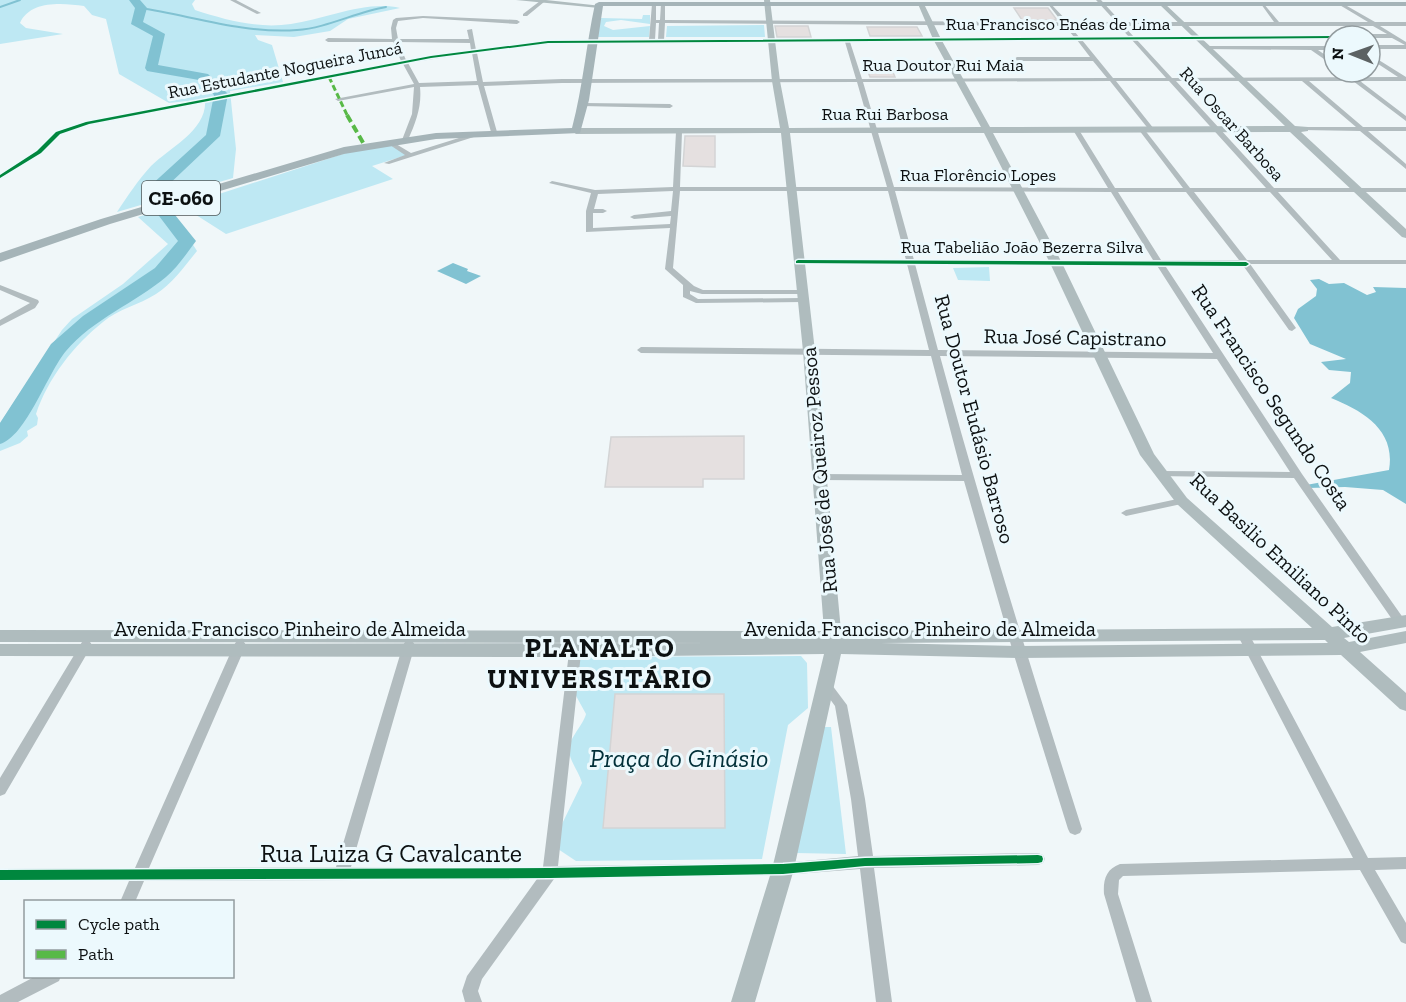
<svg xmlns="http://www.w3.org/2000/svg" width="1406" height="1002" viewBox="0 0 1406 1002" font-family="'Zilla Slab',serif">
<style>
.green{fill:#bee8f3}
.water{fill:#81c2d2}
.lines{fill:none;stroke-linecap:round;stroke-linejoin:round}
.stream{stroke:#81c2d2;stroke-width:2}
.river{fill:#81c2d2;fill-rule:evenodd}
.building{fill:#e5e0e0;stroke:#d3d4d5;stroke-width:1.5}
.street{fill:#b2bcbf;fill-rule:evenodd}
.secondary{fill:#afbcbe;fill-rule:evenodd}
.primary{fill:#a5b4b8;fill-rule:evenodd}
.quiet-far1{stroke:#58b947;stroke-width:3;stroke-dasharray:6 3;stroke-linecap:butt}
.quiet{stroke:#58b947;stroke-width:4;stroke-dasharray:8 4;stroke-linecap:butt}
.cycleway-casing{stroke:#ecf9fd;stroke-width:3}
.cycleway{fill:#00873e;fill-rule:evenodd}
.labels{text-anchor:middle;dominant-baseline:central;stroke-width:6;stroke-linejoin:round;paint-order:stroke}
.far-street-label{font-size:18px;fill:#0d1112;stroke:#ecf9fd}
.shield{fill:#ecf9fd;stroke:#505758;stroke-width:1.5}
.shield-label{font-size:20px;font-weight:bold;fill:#0d1112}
.street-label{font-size:21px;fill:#0d1112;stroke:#ecf9fd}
.near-park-label{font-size:26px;font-style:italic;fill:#012f38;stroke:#ecf9fd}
.near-street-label{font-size:26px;fill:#0d1112;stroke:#ecf9fd}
.district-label{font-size:27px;font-weight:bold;letter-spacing:1.5px;fill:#0d1112;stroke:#ecf9fd}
</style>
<rect width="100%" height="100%" fill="#f0f7f9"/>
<path class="green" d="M0 0H195L192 4 195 10C226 20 258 29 291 24 325 19 367 0 400 8L348 19 330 31 294 37 255 35 258 40 272 45 283 82 230 91 236 149 233 178 117 212C127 197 138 180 151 166 170 147 208 130 205 99L169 103 119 74 106 19 92 15 84 6C63 3 30 0 20 23L26 28 63 34 0 44Z
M643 15H650V24L621 20 606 22 604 26 613 30 650 26 649 37H597L601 18 642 19Z
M764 25 765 37H666L667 26Z
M388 143 407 155 372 166 393 179 226 234 182 206 346 153Z
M169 207 197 251C184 267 173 283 156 294 139 305 118 309 103 322 74 345 48 378 36 414L38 418 37 425 27 431 28 436 20 443 0 451V423L62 330 72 319 123 284 168 244 138 217Z
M989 267 990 281 958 280 953 268Z
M801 656 807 663 808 708 788 725 762 859 576 861 558 849 560 828 582 783C579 772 571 763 569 752 567 740 583 726 586 714L575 694 579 657Z
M822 727H831L846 854 796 853Z"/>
<path class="water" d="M453 263 468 269 467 271 481 276 466 284 437 271Z
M1319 279 1329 284 1344 283 1367 295 1376 292 1373 287 1406 288V504L1383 490 1345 487 1308 488 1306 485 1389 470C1396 430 1363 411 1331 398L1350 383 1351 372 1329 370 1321 362 1346 359 1310 344 1294 318 1298 309 1316 296 1317 289 1310 280Z"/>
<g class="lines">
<path class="stream" d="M0 7 20 0
M141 8C192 16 244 34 297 30 327 28 356 12 386 7"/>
<path class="river" d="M129 0H140L147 8 143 22 165 34 158 65 208 74 228 94 220 136 165 188 167 200 164 204 167 205 196 241C187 253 177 268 166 277 135 303 93 319 66 351 48 372 26 437 0 444V423L51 344 83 316 155 268 178 241 153 208 156 204 151 200 149 187 206 135 214 95 199 80 147 71 145 68 153 36 131 24 135 8Z"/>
</g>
<path class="building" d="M1014 8H1048L1057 20H1022Z
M775 26H808L811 37H777Z
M867 27H917L922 36H870Z
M890 65 895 77H870L866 66Z
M685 136H715V167L683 166Z
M744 436V479H703V487H605L611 437Z
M615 694H724L725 828H603Z"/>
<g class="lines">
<path class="street" d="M230 0H236L261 13 257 14Z
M1096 0H1101L1121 22H1274L1261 4 1263 3 1279 22H1368L1338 4 1340 2 1375 22H1406V26H1380L1406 42V49H1370V45H1405L1392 38H1370V36H1367L1370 34H1387L1373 26H1124L1134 37 1334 35 1336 36H1334V39L1137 40 1172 78 1398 77 1372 60V58L1374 57 1406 77V81H1360L1406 116V121L1353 81H1309L1363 127H1406V131H1368L1406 164V169L1360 131 1303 130 1302 129 1305 127H1356L1302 81H1176L1274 188H1406V192H1278L1340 260H1406V264H1250L1296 328 1292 331 1289 330 1242 264H1164L1302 474 1406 622 1404 625H1396L1294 478 1157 476 1156 474 1157 472 1161 471 1290 472 1217 359 940 356C983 515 1032 672 1082 829L1080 833 1075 835 1070 833 1068 829 1013 652 964 481 819 480 814 477 819 474 962 475 931 356 641 353 637 350 641 347 929 350 907 264H798L794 262 798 260H906L888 191H680L673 268 694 286 703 290H802L806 292 802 294H702L690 291V294L698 299 802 298 806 300 802 302 696 303 683 297V285L665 269 670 228 586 232V211L591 193 549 183 552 181 595 190 673 187 676 132 679 130 682 132 680 187H887L857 82 562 83 484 86 497 132 494 134 491 132 478 85 420 87C422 106 416 122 408 140L405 142 402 140 412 114 414 87 338 101 335 99 414 84 403 64 89 125 60 134 41 153 0 179V174L37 151 56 132 86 122 401 61 393 42H328L325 40 328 38 392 39 391 28 393 20 396 18 423 16 517 20 520 22 517 24 423 18 398 21 396 28 398 39H469L467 30 472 29 476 50 548 40H649L652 4 654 3 656 4V20H660L661 4 663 3 665 4V20L1062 22 1048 4 1050 3 1068 22H1116ZM656 23H659L658 40H655ZM665 23 1065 26 1074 37 664 40ZM1070 26H1119L1129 37H1079ZM1077 40 1090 57H1017L1014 59 1017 61H1093L1107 78 862 79 850 42ZM1082 40H1132L1166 78H1113ZM398 42 470 43 471 50 406 60ZM845 42 856 79H562L483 82 477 53 548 44ZM472 53 477 81 419 83 408 63ZM1110 81 1150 131H1154V129L1116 81H1169L1266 188H1190L1144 129 1142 128 1139 130 1183 188H1115L1079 130 1076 128 1073 130 1108 188 894 187 863 82ZM673 191 671 211 634 215 630 217 634 219 671 216 670 224 593 228V213H603L607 211 603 209H594L598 194ZM895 191 1111 192 1153 260H914ZM1118 192H1186L1239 260H1161ZM1194 192H1270L1332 260H1247ZM915 264H1156L1213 353 938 350Z
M540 1 544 2 527 16H523V14Z
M1209 46H1334V50H1318L1334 61V66L1311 50 1207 49Z
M584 103 670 104 673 106 670 108 582 106V104Z
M478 132 480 133V135L389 164 384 163 405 155 387 143V141H391L411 153Z
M0 285 38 300 39 302 35 308 0 326V320L30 303 0 290Z
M1182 498 1187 501 1186 503 1126 516 1121 513 1126 510Z
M1243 630 1247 631 1249 634 1368 858 1406 857V869L1375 870 1406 923V944L1401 942 1360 870 1123 876 1119 880 1118 894 1152 1002H1136L1104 894C1103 880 1106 869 1120 864L1353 858 1237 634 1239 631Z
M576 640 580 641 582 644 558 866 783 863 858 856 851 799 835 706 819 684 821 681 825 679 829 681 847 705 865 799 873 856 1038 853 1043 855 1045 859 1043 863 1038 865 874 868 892 1002H876L860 869 783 875 554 879 482 979 478 991 482 1002H465L462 991 467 976 537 879 144 881 135 902H120L129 881H0V869L135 868 234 645 236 642H244L246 645 149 868 336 867 403 645 405 642H413L415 645 351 867H543L570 644 572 641Z
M86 641 90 642 92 645 5 794 0 796V778L82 642Z
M36 976H61L59 981 18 1002H0V995Z"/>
<path class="secondary" d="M516 0H546L602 6 599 8Z
M764 0H770L780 81 789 128 981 127 933 39 918 4 921 2 924 4 941 39 990 127 1285 126 1159 4 1164 3 1295 126 1308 127V131L1301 132 1406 229V238L1402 237 1290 132 993 133 1062 263 1154 454 1187 498 1332 627 1406 615V627L1344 638 1349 642 1406 631V643L1360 652 1406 693V711L1400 709 1341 655 1019 658 841 654 794 869 755 1002H731L772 869 824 654 575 657 0 656V644L732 643 0 642V630L824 631 803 351 781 133 576 134 572 131 576 128H780L772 81ZM790 133H984L1050 263 1140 455 1177 504 1312 628 841 631 815 351ZM1325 640 1328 643 1019 646 881 643Z"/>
<path class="primary" d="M599 2H1406V6H603L589 100 580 133 436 139 344 154 110 224 0 262V253L101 219 344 147 436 133 572 128C583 87 586 45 595 4Z"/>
<path class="quiet-far1" d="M329 77 348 117"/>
<path class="quiet" d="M347 115 365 146"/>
<defs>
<path id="cycleway" d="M1334 36V38L548 43 431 58 89 124 60 134 41 153 0 178V175L37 151 56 132 86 122 431 56 548 41Z
M798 260 1246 262 1249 264 1246 266 796 263V261Z
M1038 855 1042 856 1043 859 1042 862 1038 863 865 866 783 874 550 878 0 880V870L550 868 783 864 865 858Z"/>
</defs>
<use href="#cycleway" class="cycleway-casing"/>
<use href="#cycleway" class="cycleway"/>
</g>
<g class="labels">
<g class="far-street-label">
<text x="1058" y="24">Rua Francisco Enéas de Lima</text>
<text x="943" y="65">Rua Doutor Rui Maia</text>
<text transform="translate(285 70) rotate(-11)">Rua Estudante Nogueira Juncá</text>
<text x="885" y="114">Rua Rui Barbosa</text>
<text transform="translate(1232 124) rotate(48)">Rua Oscar Barbosa</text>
<text x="978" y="175">Rua Florêncio Lopes</text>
<text x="1022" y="247">Rua Tabelião João Bezerra Silva</text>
</g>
<rect class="shield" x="142" y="181" width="78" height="34" rx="4.5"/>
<g class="shield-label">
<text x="181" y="198">CE-060</text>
</g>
<g class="street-label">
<text transform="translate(1075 337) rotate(1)">Rua José Capistrano</text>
<text transform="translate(1272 397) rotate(56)">Rua Francisco Segundo Costa</text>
<text transform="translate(975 419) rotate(75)">Rua Doutor Eudásio Barroso</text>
<text transform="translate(819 470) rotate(-95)">Rua José de Queiroz Pessoa</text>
<text transform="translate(1281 558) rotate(43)">Rua Basilio Emiliano Pinto</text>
<text x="290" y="628">Avenida Francisco Pinheiro de Almeida</text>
<text x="920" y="628">Avenida Francisco Pinheiro de Almeida</text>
</g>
<g class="near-park-label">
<text x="679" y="758">Praça do Ginásio</text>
</g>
<g class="near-street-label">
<text x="391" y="853">Rua Luiza G Cavalcante</text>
</g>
<g class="district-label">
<text x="600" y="648">PLANALTO<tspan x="600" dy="31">UNIVERSITÁRIO</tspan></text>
</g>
</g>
<rect x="24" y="900" width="210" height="78" fill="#ecf9fd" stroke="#939c9f" stroke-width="1.5"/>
<rect x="36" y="920" width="30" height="9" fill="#00873e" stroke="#939c9f" stroke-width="1.5"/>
<text x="78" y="930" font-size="18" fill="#0d1112">Cycle path</text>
<rect x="36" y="950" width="30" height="9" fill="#58b947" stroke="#939c9f" stroke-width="1.5"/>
<text x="78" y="960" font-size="18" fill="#0d1112">Path</text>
<g transform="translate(1352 54) rotate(271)"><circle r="28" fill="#ecf9fd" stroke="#939c9f" stroke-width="1.5"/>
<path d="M0-4.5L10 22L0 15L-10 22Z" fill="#5c6263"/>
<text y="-9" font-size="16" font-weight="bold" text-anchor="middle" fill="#0d1112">N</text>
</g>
</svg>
